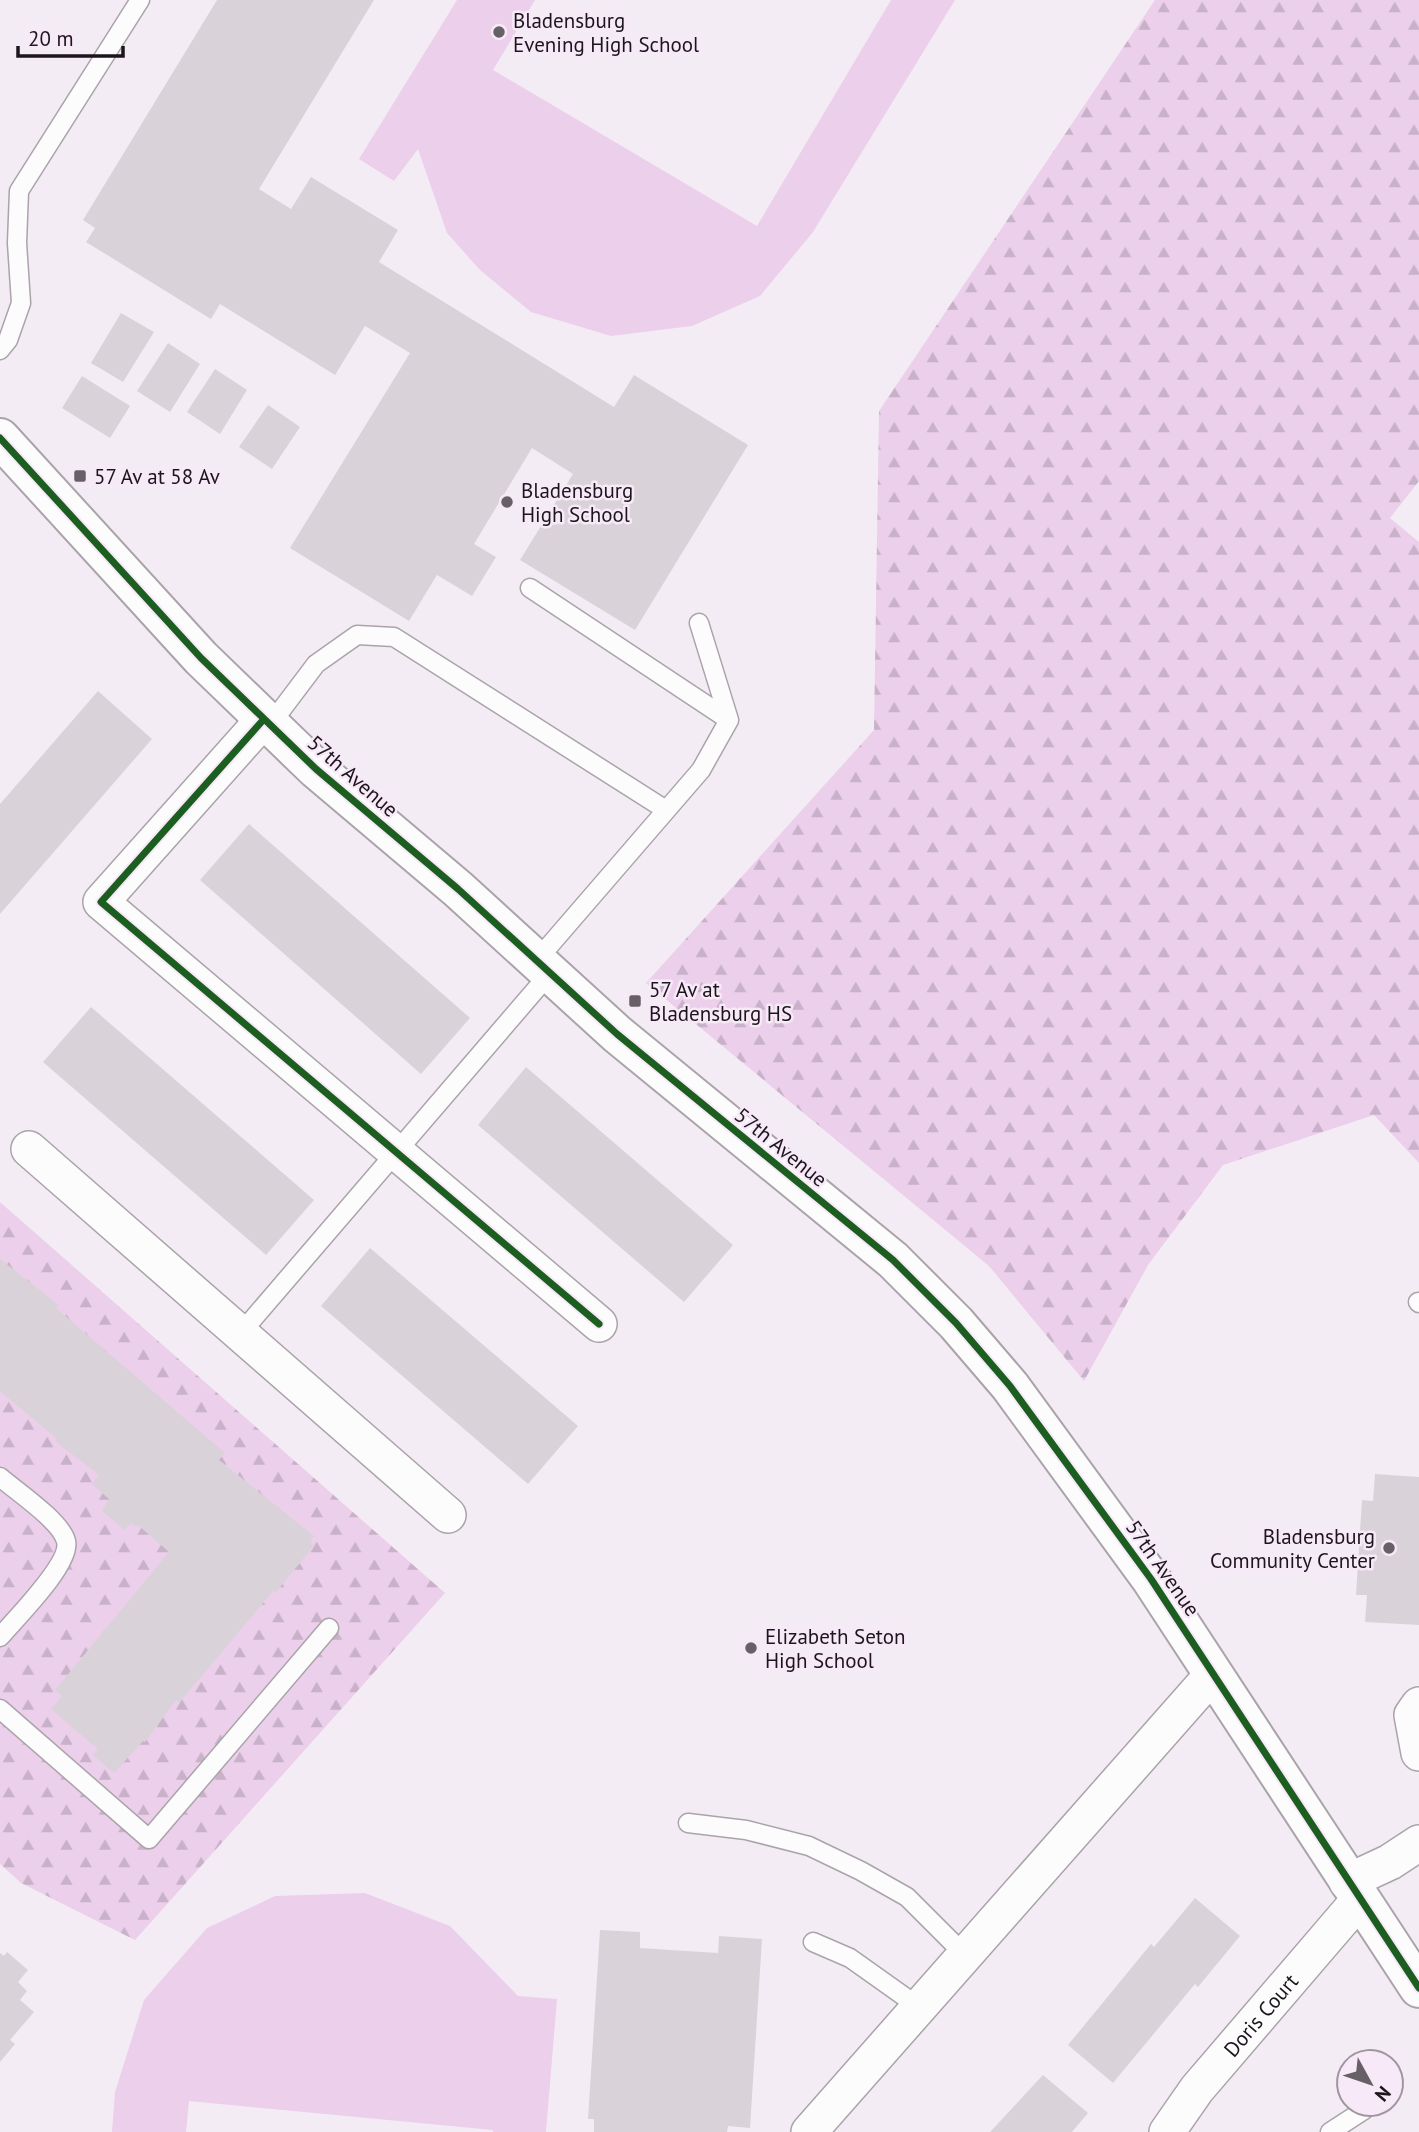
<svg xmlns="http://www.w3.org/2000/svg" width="1419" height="2132" viewBox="0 0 1419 2132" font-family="'PT Sans',sans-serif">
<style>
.forest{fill:url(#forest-firs)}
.pitch{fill:#ebcfeb}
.building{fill:#d9d3d9}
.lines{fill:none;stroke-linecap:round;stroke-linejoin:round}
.service-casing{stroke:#aaa4aa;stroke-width:21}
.minor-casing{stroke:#aaa4aa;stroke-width:38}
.tertiary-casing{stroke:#aaa4aa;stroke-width:42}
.service{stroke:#fdfcfd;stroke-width:18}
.minor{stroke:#fdfcfd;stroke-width:35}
.tertiary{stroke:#fdfcfd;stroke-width:38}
.cycleway-casing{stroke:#f8e9f8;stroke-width:11}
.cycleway{stroke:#1b5e20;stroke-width:7}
.poi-dot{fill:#676167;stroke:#f8e9f8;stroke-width:2.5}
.labels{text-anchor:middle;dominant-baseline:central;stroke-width:5;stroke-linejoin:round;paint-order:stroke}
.poi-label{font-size:21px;fill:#1b161b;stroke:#f8e9f8;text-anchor:start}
.street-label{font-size:21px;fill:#1b161b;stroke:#f8e9f8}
</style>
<defs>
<pattern id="forest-firs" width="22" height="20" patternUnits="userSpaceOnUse" patternTransform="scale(1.75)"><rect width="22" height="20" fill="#ebcfeb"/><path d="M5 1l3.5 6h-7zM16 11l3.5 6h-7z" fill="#c9b1c9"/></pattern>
</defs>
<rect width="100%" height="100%" fill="#f4ecf4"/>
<path class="forest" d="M1155 0H1419V481L1390 518 1419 542V1163L1374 1115 1223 1165 1148 1265 1084 1381 989 1266 646 983 874 730 879 411Z
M0 1202 445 1593 135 1940 21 1883 0 1864Z"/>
<path class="pitch" d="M457 0H535L493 70 757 226 891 0H955L813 232 760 296 692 326 611 336 531 312 480 270 447 233 418 149 394 181 359 159Z
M365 1893 450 1926 518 1996 557 1999 546 2132H493V2130L189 2101 186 2132H112L115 2092 144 2000 207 1928 275 1896Z"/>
<path class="building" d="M217 0H374L259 189 291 209 311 177 398 230 379 262 614 407 634 375 748 445 635 630 520 560 573 474 532 448 474 544 496 557 472 596 437 575 409 621 290 548 410 353 365 326 335 375 220 304 211 319 86 242 95 228 83 220Z
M121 313 154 332 123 382 91 363Z
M168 343 200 364 170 412 137 391Z
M215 369 247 390 220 434 187 412Z
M82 376 130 406 110 438 62 408Z
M268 405 300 427 272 469 239 447Z
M98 691 152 739 0 914V804Z
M249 824 470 1018 421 1074 200 880Z
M91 1007 314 1200 266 1255 43 1062Z
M526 1067 733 1245 684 1302 478 1125Z
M370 1248 578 1426 528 1484 321 1306Z
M0 1259 59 1305 56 1308 225 1453 219 1460 314 1536 311 1540 313 1547 276 1592 274 1590 179 1703 176 1700 145 1742 143 1741 114 1773 93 1755 98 1749 51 1709 62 1696 55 1690 169 1552 138 1525 136 1527 131 1523 125 1530 102 1511 109 1499 92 1484 99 1475 55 1441 57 1439 0 1391Z
M1375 1474 1419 1477V1625L1365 1622 1367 1595H1356L1362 1500 1373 1501Z
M1195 1898 1240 1936 1198 1987 1195 1984 1113 2083 1068 2045 1151 1944 1154 1947Z
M600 1930 640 1932V1948L718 1953 719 1936 762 1939 750 2128 728 2126 727 2132H594V2119H588Z
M7 1952 28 1970 18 1982 27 1991 20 2000 34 2012 10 2040 15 2044 0 2062V1953L4 1956Z
M1043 2075 1088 2113 1072 2132H990Z"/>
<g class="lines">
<defs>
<path id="service" d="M0 350 8 340 21 303 17 243 19 191 140 0
M530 588 729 720
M270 725 316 664 357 635 394 637 666 810
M537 960 701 770 729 720 699 623
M1418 1302 1419 1303
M240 1334 550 973
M0 1477C16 1491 61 1521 66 1541 72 1563 15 1619 0 1637
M0 1709 149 1839 329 1628
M688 1823 746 1830 809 1846 861 1871 907 1897 965 1955
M813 1942 850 1958 919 2007
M1330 2132 1364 2110"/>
<g id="minor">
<path d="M264 719 101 902 599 1324"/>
<path d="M29 1149 448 1515"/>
<path d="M1419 1705 1412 1715 1419 1753"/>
<path d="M1347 1882 1390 1862 1419 1843"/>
<path d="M809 2132 1213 1674"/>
<path id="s1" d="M1167 2132 1197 2089 1359 1900"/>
</g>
<path id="tertiary" d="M0 438 201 658 316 769 458 889 617 1034 893 1260 956 1323 1010 1386 1151 1579 1419 1988"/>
</defs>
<use href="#service" class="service-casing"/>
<use href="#minor" class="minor-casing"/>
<use href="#tertiary" class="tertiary-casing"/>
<use href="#service" class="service"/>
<use href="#minor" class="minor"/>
<use href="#tertiary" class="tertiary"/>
<defs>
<path id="cycleway" d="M0 438 201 658 316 769 458 889 617 1034 893 1260 956 1323 1010 1386 1151 1579 1419 1988
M264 719 101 902 599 1324"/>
</defs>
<use href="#cycleway" class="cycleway-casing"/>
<use href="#cycleway" class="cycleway"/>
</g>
<g class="poi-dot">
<circle cx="499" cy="32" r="7"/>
<rect x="73" y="469" width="14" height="14" rx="3.5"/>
<circle cx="507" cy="502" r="7"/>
<rect x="628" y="994" width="14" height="14" rx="3.5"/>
<circle cx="1389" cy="1548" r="7"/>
<circle cx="751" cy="1648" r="7"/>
</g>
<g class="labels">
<g class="poi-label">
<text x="513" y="20">Bladensburg<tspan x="513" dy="24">Evening High School</tspan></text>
<text x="94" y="476">57 Av at 58 Av</text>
<text x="521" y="490">Bladensburg<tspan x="521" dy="24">High School</tspan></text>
<text x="649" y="989">57 Av at<tspan x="649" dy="24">Bladensburg HS</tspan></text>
<text x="1375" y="1536" text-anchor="end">Bladensburg<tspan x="1375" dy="24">Community Center</tspan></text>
<text x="765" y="1636">Elizabeth Seton<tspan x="765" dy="24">High School</tspan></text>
</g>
<g class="street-label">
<text transform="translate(353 776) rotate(41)">57th Avenue</text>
<text transform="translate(781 1147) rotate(39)">57th Avenue</text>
<text transform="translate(1163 1568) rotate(55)">57th Avenue</text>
<text stroke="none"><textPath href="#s1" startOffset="150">Doris Court</textPath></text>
</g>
</g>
<g transform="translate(1370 2083) rotate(130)"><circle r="33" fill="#f8e9f8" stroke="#a095a0" stroke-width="2"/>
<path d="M0-5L12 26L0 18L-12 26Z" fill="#676167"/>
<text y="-10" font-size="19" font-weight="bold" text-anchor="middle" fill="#1b161b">N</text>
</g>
<path d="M18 46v10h105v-10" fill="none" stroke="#1b161b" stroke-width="3.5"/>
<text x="28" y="46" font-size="21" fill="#1b161b" stroke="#f8e9f8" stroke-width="5" paint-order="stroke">20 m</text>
</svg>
